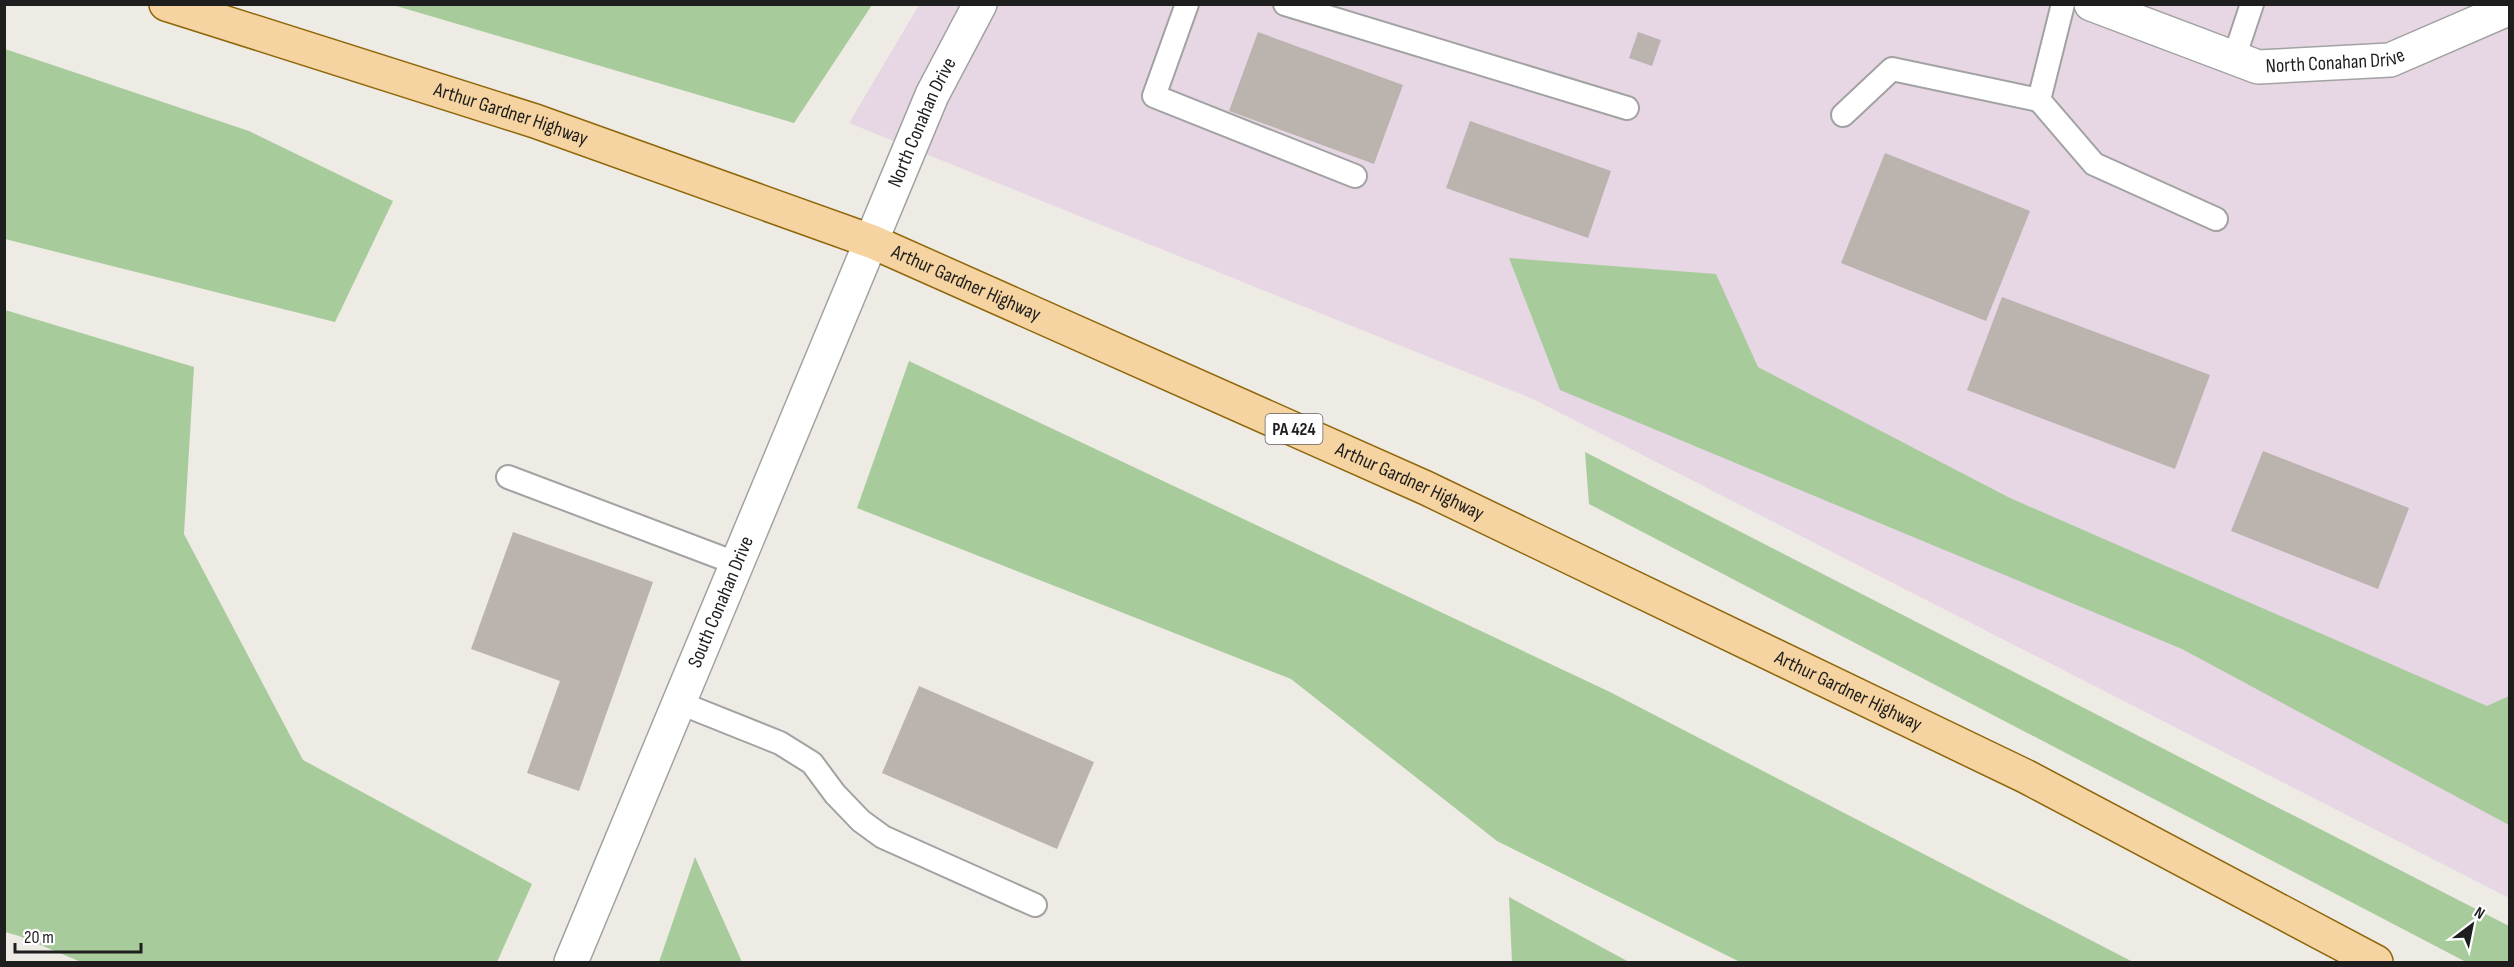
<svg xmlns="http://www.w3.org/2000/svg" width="2514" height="967" viewBox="0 0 2514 967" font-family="'Sofia Sans Condensed',sans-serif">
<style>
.industrial{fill:#e7d7e4}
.forest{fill:#a8cb9c}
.building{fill:#bbb4ae}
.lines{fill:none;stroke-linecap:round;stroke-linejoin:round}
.service-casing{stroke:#a2a2a2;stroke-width:26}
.minor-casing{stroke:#a2a2a2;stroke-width:36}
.primary-casing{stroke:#8f6709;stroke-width:36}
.service{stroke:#fff;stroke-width:22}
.minor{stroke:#fff;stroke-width:33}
.primary{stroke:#f6d4a2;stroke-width:33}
.labels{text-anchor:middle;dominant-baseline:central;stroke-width:4.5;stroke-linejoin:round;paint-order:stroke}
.shield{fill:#fff;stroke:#626262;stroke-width:1.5}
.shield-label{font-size:18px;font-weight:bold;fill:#1e1e1e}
.street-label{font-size:20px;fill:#1e1e1e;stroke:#fff}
</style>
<rect width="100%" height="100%" fill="#eeebe5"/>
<path class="industrial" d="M919 5H2509V898L1535 400 849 123Z"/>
<path class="forest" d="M393 5H872L794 123Z
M5 49 249 131 393 201 335 322 5 239Z
M1509 258 1716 274 1758 367 2010 498 2487 706 2509 696V825L2182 649 1560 390Z
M5 310 194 367 184 534 303 760 532 884 497 962H81L19 936 5 932Z
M909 361 1610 692 2133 962H1740L1497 841 1291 679 857 508Z
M1585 452 2509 926V962H2466L1589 504Z
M695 857 742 962H659Z
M1509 897 1629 962H1512Z"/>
<path class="building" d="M1258 32 1403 85 1374 164 1229 111Z
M1638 32 1661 40 1652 66 1629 58Z
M1470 121 1611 171 1588 238 1446 188Z
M1885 153 2030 211 1986 321 1841 263Z
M2002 297 2210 375 2175 469 1967 390Z
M2263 451 2409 508 2378 589 2231 531Z
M513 532 653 582 579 791 527 773 560 681 471 649Z
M919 686 1094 762 1057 849 882 773Z"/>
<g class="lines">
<defs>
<path id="service" d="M1187 4 1154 96 1355 176
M1285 4 1627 108
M2063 4 2039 100 2094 164 2216 219
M2234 58 2252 4
M1843 115 1892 69 2039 100
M508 477 738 564
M680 703 780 743 812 763 835 794 861 821 883 837 1035 905"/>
<g id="minor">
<path id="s1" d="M2091 4 2258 67 2390 60 2510 8"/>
<path id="s2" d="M571 962 932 95 980 4"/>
</g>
<g id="primary">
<path id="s3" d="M166 4 535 121 873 242 1426 488 2027 777 2376 962"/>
</g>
</defs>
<use href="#service" class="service-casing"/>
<use href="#minor" class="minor-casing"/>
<use href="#primary" class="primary-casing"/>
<use href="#service" class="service"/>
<use href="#minor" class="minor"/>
<use href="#primary" class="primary"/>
</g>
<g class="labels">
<rect class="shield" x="1265.5" y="414" width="57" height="30" rx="4.5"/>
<g class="shield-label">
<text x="1294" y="429">PA 424</text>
</g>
<g class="street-label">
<text stroke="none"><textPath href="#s1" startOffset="256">North Conahan Drive</textPath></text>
<text stroke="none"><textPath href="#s3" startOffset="362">Arthur Gardner Highway</textPath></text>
<text stroke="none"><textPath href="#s2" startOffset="910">North Conahan Drive</textPath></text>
<text stroke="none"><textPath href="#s3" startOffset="848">Arthur Gardner Highway</textPath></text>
<text stroke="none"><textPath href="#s3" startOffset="1334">Arthur Gardner Highway</textPath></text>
<text stroke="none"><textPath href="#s2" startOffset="390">South Conahan Drive</textPath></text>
<text stroke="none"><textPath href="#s3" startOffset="1820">Arthur Gardner Highway</textPath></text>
</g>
</g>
<rect width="2514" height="967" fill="none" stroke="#1e1e1e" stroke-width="12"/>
<g transform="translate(2472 925) rotate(32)" stroke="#ffffff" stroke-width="4.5" paint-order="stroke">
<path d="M0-4.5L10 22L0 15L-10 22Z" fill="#1e1e1e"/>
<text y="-9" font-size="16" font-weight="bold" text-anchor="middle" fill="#1e1e1e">N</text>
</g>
<path d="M15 943v9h126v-9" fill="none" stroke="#1e1e1e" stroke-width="3"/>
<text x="24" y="943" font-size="18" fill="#1e1e1e" stroke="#ffffff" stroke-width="4.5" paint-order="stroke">20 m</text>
</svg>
